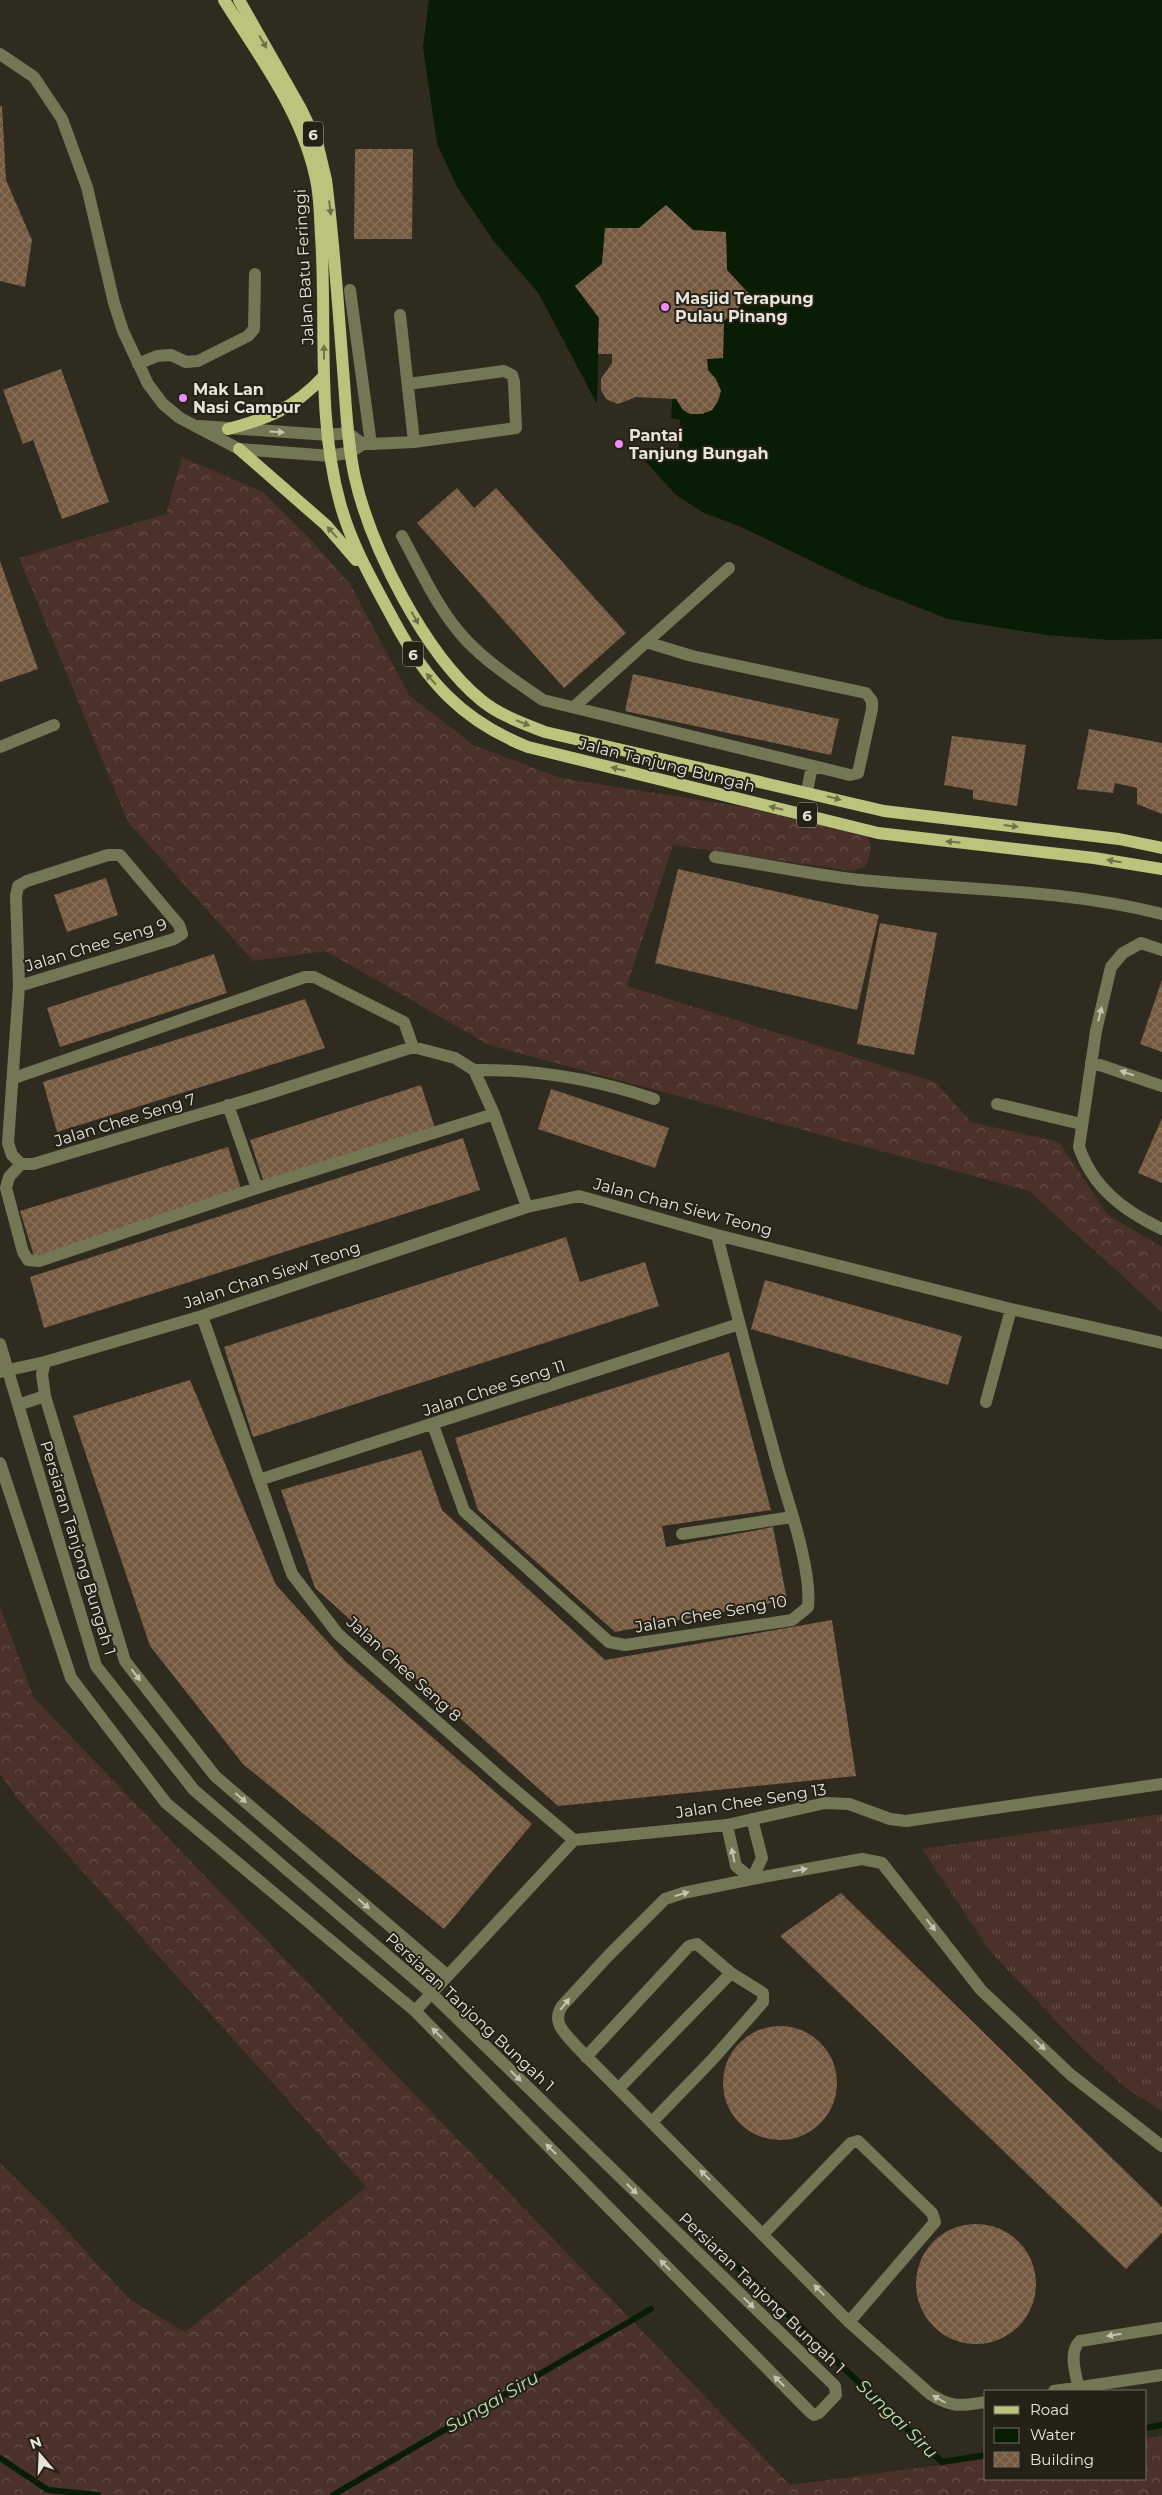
<svg xmlns="http://www.w3.org/2000/svg" width="1162" height="2495" viewBox="0 0 1162 2495" font-family="Montserrat,sans-serif">
<style>
.grass{fill:url(#grass-tufts)}
.forest{fill:url(#forest-crowns)}
.water{fill:#091c04}
.pier{fill:#302b1f}
.lines{fill:none;stroke-linecap:round;stroke-linejoin:round}
.stream{stroke:#091c04;stroke-width:6}
.building{fill:url(#building-cross-hatch)}
.minor{stroke:#737755;stroke-width:12}
.major{stroke:#bbc37c;stroke-width:12}
.oneway{fill:#707249}
.oneway2{fill:#c4c3b4}
.poi-dot{fill:#ed8cf9;stroke:#262116;stroke-width:2}
.labels{text-anchor:middle;dominant-baseline:central;stroke-width:4;stroke-linejoin:round;paint-order:stroke}
.shield{fill:#262116;stroke:#adaaa1;stroke-width:1}
.shield-label{font-size:15px;font-weight:bold;fill:#e7e4dc}
.street-label{font-size:16px;fill:#e7e4dc;stroke:#262116}
.poi-label{font-size:16px;font-weight:bold;fill:#e7e4dc;stroke:#262116;text-anchor:start}
.water-label{font-size:18px;font-style:italic;fill:#b6dfac;stroke:#262116}
</style>
<defs>
<pattern id="grass-tufts" width="24" height="20" patternUnits="userSpaceOnUse" patternTransform="scale(1.25)"><rect width="24" height="20" fill="#4a3129"/><path d="M3 7l-1-3M5 7V3M7 7l1-3M15 17l-1-3M17 17v-4M19 17l1-3" fill="none" stroke="#644f47"/></pattern>
<pattern id="forest-crowns" width="20" height="18" patternUnits="userSpaceOnUse" patternTransform="scale(1.25)"><rect width="20" height="18" fill="#4a3129"/><path d="M2 6a3 3 0 1 1 6 0M12 15a3 3 0 1 1 6 0" fill="none" stroke="#644f47"/></pattern>
<pattern id="building-cross-hatch" width="8" height="8" patternUnits="userSpaceOnUse" patternTransform="scale(1.25)"><rect width="8" height="8" fill="#745940"/><path d="M0 0l8 8M0 8l8-8" fill="none" stroke="#88715b"/></pattern>
</defs>
<rect width="100%" height="100%" fill="#302b1f"/>
<path class="grass" d="M1162 1814V2111L1127 2089 1076 2042 990 1951 922 1849Z"/>
<path class="forest" d="M182 457 263 492 311 540 350 584 409 695 473 745 561 778 744 807 866 836C874 846 870 856 865 867L852 871 673 845 627 986 935 1082 971 1122 1059 1142 1108 1215 1162 1247V1312L1029 1191 489 1045 326 951 253 961 128 822 19 558 166 514Z
M0 1607 34 1698 790 2485 986 2459V2479H1146V2438L1162 2436V2495H0V2163L51 2213 129 2299 185 2332 366 2187 22 1804 0 1774Z"/>
<path class="water" d="M429 0H1162V639L1110 640 1046 635 948 619 861 585 739 526 704 513 676 495 636 451 645 448H679L680 420 671 418 672 398 708 370 707 359 723 358 724 321 751 296 727 270 726 232 599 318 597 404 539 294 493 240 457 187 437 143 423 48Z"/>
<path class="pier" d="M666 205 693 230 726 232 727 270 751 296 724 321 723 358 707 359 708 370 721 391 718 401 712 410 702 414H690L683 410 676 399H672L671 418 680 420 679 448H645V445L676 446 678 422 669 419 670 398 602 317 603 354H598L599 318 575 286 602 264 605 228H639Z"/>
<g class="lines">
<path class="stream" d="M733 2262 942 2462 986 2455
M1146 2428 1162 2425
M0 2458 48 2490 98 2495
M333 2495 651 2309"/>
</g>
<path class="building" d="M0 106H2L6 180 32 240 25 287 0 281Z
M355 149H413L412 239H354Z
M666 205 693 230 726 232 727 270 751 296 724 321 723 358 707 359 708 370 716 379 721 391 718 401 712 410 702 414H690L683 410 676 399 636 397 618 404 606 399 601 390V379L612 363V354H598L599 318 575 286 602 264 605 228H639Z
M61 369 109 502 62 519 33 440 23 444 3 390Z
M457 488 474 508 496 488 626 633 564 688 417 523Z
M0 561 38 669 0 682Z
M633 674 839 719 831 755 625 711Z
M1089 729 1162 743V814L1137 804V788L1115 783 1113 793 1077 789Z
M952 736 1026 745 1017 806 973 799V790L944 785Z
M678 869 879 915 857 1010 655 963Z
M106 878 118 915 67 932 54 895Z
M880 923 937 933 914 1055 857 1044Z
M214 954 227 993 60 1047 47 1008Z
M1162 980V1052L1140 1044Z
M305 999 325 1048 57 1132 43 1082Z
M421 1085 435 1128 264 1183 250 1140Z
M551 1089 669 1128 655 1168 538 1129Z
M1162 1118V1183L1138 1173Z
M463 1138 480 1190 44 1328 30 1277Z
M228 1147 242 1192 34 1256 20 1211Z
M566 1237 580 1282 645 1262 659 1306 253 1437 224 1347Z
M765 1280 962 1336 948 1385 751 1329Z
M729 1352 771 1510 662 1526 666 1547 773 1527 787 1600 615 1632 478 1510 455 1438Z
M190 1380 276 1585 346 1662 532 1824 444 1929 243 1764 150 1646 73 1416Z
M421 1450 442 1510 605 1660 832 1620 856 1776 558 1806 315 1588 281 1490Z
M841 1893 1162 2207V2233L1126 2269 780 1936Z
M723 2083a57 57 0 1 1 114 0a57 57 0 1 1-114 0Z
M916 2284a60 60 0 1 1 120 0a60 60 0 1 1-120 0Z"/>
<g class="lines">
<path class="minor" d="M0 54 34 77 62 119 87 187 114 303 123 331 148 384 163 404 180 418 239 449 331 456 351 452 363 444
M350 290 371 444
M400 315 414 442
M138 364 157 356 171 355 186 362 198 361 248 336 254 329 255 274
M200 426 328 435 348 433 363 444H371L414 442 516 428 514 382 512 375 504 371 408 384
M402 536C421 571 439 612 467 641 489 664 517 682 543 700L850 775 858 773 872 709V701L866 693 692 656 646 642
M575 706 729 568
M0 747 54 725
M807 791 812 766
M715 857C764 864 813 875 861 880 962 890 1064 889 1162 914
M1162 950 1141 943 1123 953 1111 967 1096 1031 1079 1147C1093 1188 1124 1211 1162 1229
M19 986 174 939 182 934 179 925 120 855H108L27 881 18 886 16 896 19 986 8 1143 12 1155 21 1164H33L264 1095 413 1047 455 1058 474 1070 494 1114 527 1207
M1091 1062 1162 1086
M474 1070C534 1069 597 1080 654 1099
M14 1078 305 977H314L404 1022 413 1047
M997 1104 1081 1124
M228 1105 257 1188
M21 1164 9 1177 6 1188 23 1252 28 1260 39 1261 257 1188 494 1114
M202 1316 292 1574 338 1634 502 1779 574 1840
M0 1344 96 1666 194 1790 431 1993 835 2386 836 2395 819 2413 814 2415 810 2412 415 2011 166 1803 71 1678 0 1463
M45 1362 42 1374 45 1396 125 1661 215 1776 447 1975
M0 1372 45 1362 202 1316 527 1207 579 1196 717 1235 1011 1309 1162 1343
M986 1402 1011 1309
M18 1405 45 1396
M433 1425 464 1511 609 1642 625 1645 792 1620 808 1607C812 1570 789 1505 778 1467 757 1390 736 1313 717 1235
M259 1480 739 1324
M682 1534 792 1517
M727 1825 736 1866 752 1879
M752 1879 762 1858 752 1819
M415 2011 574 1840 727 1825 825 1803 849 1804 890 1819 906 1821 1162 1784
M586 2057 689 1946 697 1944 731 1973 619 2088
M652 2122 712 2060 763 2002V1993L731 1973
M763 2234 851 2143 858 2141 932 2213 935 2222 849 2322
M1078 2387C1076 2372 1068 2353 1080 2341L1162 2328
M1054 2391 1162 2375
M986 2402C961 2406 952 2408 930 2394L849 2322 576 2046C565 2033 551 2023 562 2006L609 1955 665 1899 683 1893 752 1879 862 1859 882 1863 981 1990 1071 2075 1162 2146"/>
<path class="major" d="M224 0C260 58 305 116 317 185 320 202 320 219 321 236 327 324 316 416 340 503 351 544 373 582 393 619 426 681 462 721 528 747L878 833 1094 858 1162 869
M239 0 301 109 317 142 326 180C334 242 338 305 343 369 346 405 347 442 355 478 371 548 425 654 481 700 499 715 522 723 545 732L884 811 1119 839 1162 848
M228 429C270 418 294 408 324 376
M239 449 326 525 356 560"/>
</g>
<defs><path id="oneway-solid" d="M-6-.8H1V-3.2L6.5 0L1 3.2V.8H-6Z" transform="scale(1.25)"/></defs>
<g class="oneway">
<use href="#oneway-solid" transform="translate(263 42) rotate(60)"/>
<use href="#oneway-solid" transform="translate(330 208) rotate(83)"/>
<use href="#oneway-solid" transform="translate(324 352) rotate(-90)"/>
<use href="#oneway-solid" transform="translate(332 532) rotate(-132)"/>
<use href="#oneway-solid" transform="translate(415 618) rotate(61)"/>
<use href="#oneway-solid" transform="translate(431 679) rotate(-131)"/>
<use href="#oneway-solid" transform="translate(523 723) rotate(22)"/>
<use href="#oneway-solid" transform="translate(618 769) rotate(-166)"/>
<use href="#oneway-solid" transform="translate(834 798) rotate(14)"/>
<use href="#oneway-solid" transform="translate(776 808) rotate(-166)"/>
<use href="#oneway-solid" transform="translate(1011 826) rotate(7)"/>
<use href="#oneway-solid" transform="translate(953 842) rotate(-174)"/>
<use href="#oneway-solid" transform="translate(1114 861) rotate(-171)"/>
</g>
<g class="oneway2">
<use href="#oneway-solid" transform="translate(277 432) rotate(3)"/>
<use href="#oneway-solid" transform="translate(1100 1014) rotate(-76)"/>
<use href="#oneway-solid" transform="translate(1127 1073) rotate(-161)"/>
<use href="#oneway-solid" transform="translate(136 1675) rotate(52)"/>
<use href="#oneway-solid" transform="translate(241 1798) rotate(41)"/>
<use href="#oneway-solid" transform="translate(733 1855) rotate(-102)"/>
<use href="#oneway-solid" transform="translate(800 1870) rotate(-10)"/>
<use href="#oneway-solid" transform="translate(682 1894) rotate(-16)"/>
<use href="#oneway-solid" transform="translate(364 1904) rotate(41)"/>
<use href="#oneway-solid" transform="translate(931 1925) rotate(52)"/>
<use href="#oneway-solid" transform="translate(565 2004) rotate(-51)"/>
<use href="#oneway-solid" transform="translate(437 2033) rotate(-135)"/>
<use href="#oneway-solid" transform="translate(1040 2045) rotate(43)"/>
<use href="#oneway-solid" transform="translate(516 2076) rotate(44)"/>
<use href="#oneway-solid" transform="translate(551 2149) rotate(-135)"/>
<use href="#oneway-solid" transform="translate(705 2175) rotate(-135)"/>
<use href="#oneway-solid" transform="translate(632 2189) rotate(44)"/>
<use href="#oneway-solid" transform="translate(665 2265) rotate(-135)"/>
<use href="#oneway-solid" transform="translate(819 2290) rotate(-134)"/>
<use href="#oneway-solid" transform="translate(749 2303) rotate(44)"/>
<use href="#oneway-solid" transform="translate(1114 2335) rotate(171)"/>
<use href="#oneway-solid" transform="translate(779 2381) rotate(-135)"/>
<use href="#oneway-solid" transform="translate(939 2399) rotate(-150)"/>
</g>
<g class="poi-dot">
<circle cx="665" cy="307" r="5"/>
<circle cx="183" cy="398" r="5"/>
<circle cx="619" cy="444" r="5"/>
</g>
<g class="labels">
<g class="shield">
<rect x="303" y="121.5" width="20" height="25" rx="4"/>
<rect x="403" y="641.5" width="20" height="25" rx="4"/>
<rect x="797" y="802.5" width="20" height="25" rx="4"/>
</g>
<g class="shield-label">
<text x="313" y="134">6</text>
<text x="413" y="654">6</text>
<text x="807" y="815">6</text>
</g>
<g class="street-label">
<text transform="translate(304 267) rotate(-93)">Jalan Batu Feringgi</text>
<text transform="translate(667 765) rotate(14)">Jalan Tanjung Bungah</text>
<text transform="translate(96 945) rotate(-17)">Jalan Chee Seng 9</text>
<text transform="translate(125 1120) rotate(-17)">Jalan Chee Seng 7</text>
<text transform="translate(683 1207) rotate(15)">Jalan Chan Siew Teong</text>
<text transform="translate(272 1275) rotate(-18)">Jalan Chan Siew Teong</text>
<text transform="translate(494 1388) rotate(-18)">Jalan Chee Seng 11</text>
<text transform="translate(78 1548) rotate(73)">Persiaran Tanjong Bungah 1</text>
<text transform="translate(711 1614) rotate(-10)">Jalan Chee Seng 10</text>
<text transform="translate(404 1669) rotate(42)">Jalan Chee Seng 8</text>
<text transform="translate(751 1801) rotate(-9)">Jalan Chee Seng 13</text>
<text transform="translate(470 2012) rotate(43)">Persiaran Tanjong Bungah 1</text>
<text transform="translate(762 2293) rotate(44)">Persiaran Tanjong Bungah 1</text>
</g>
<g class="poi-label">
<text x="675" y="298">Masjid Terapung<tspan x="675" dy="18">Pulau Pinang</tspan></text>
<text x="193" y="389">Mak Lan<tspan x="193" dy="18">Nasi Campur</tspan></text>
<text x="629" y="435">Pantai<tspan x="629" dy="18">Tanjung Bungah</tspan></text>
</g>
<g class="water-label">
<text transform="translate(492 2402) rotate(-30)">Sungai Siru</text>
<text transform="translate(897 2419) rotate(44)">Sungai Siru</text>
</g>
</g>
<rect x="984" y="2390" width="162" height="90" fill="#262116" stroke="#736f65"/>
<rect x="994" y="2406" width="25" height="8" fill="#bbc37c" stroke="#736f65"/>
<text x="1030" y="2415" font-size="15" fill="#e7e4dc">Road</text>
<rect x="994" y="2428" width="25" height="15" fill="#091c04" stroke="#736f65"/>
<text x="1030" y="2440" font-size="15" fill="#e7e4dc">Water</text>
<rect x="994" y="2452" width="25" height="15" fill="url(#building-cross-hatch)" stroke="#736f65"/>
<text x="1030" y="2465" font-size="15" fill="#e7e4dc">Building</text>
<g transform="translate(40 2455) rotate(341)" stroke="#262116" stroke-width="4" paint-order="stroke">
<path d="M0-4L9 19L0 12L-9 19Z" fill="#e7e4dc"/>
<text y="-8" font-size="14" font-weight="bold" text-anchor="middle" fill="#e7e4dc">N</text>
</g>
</svg>
